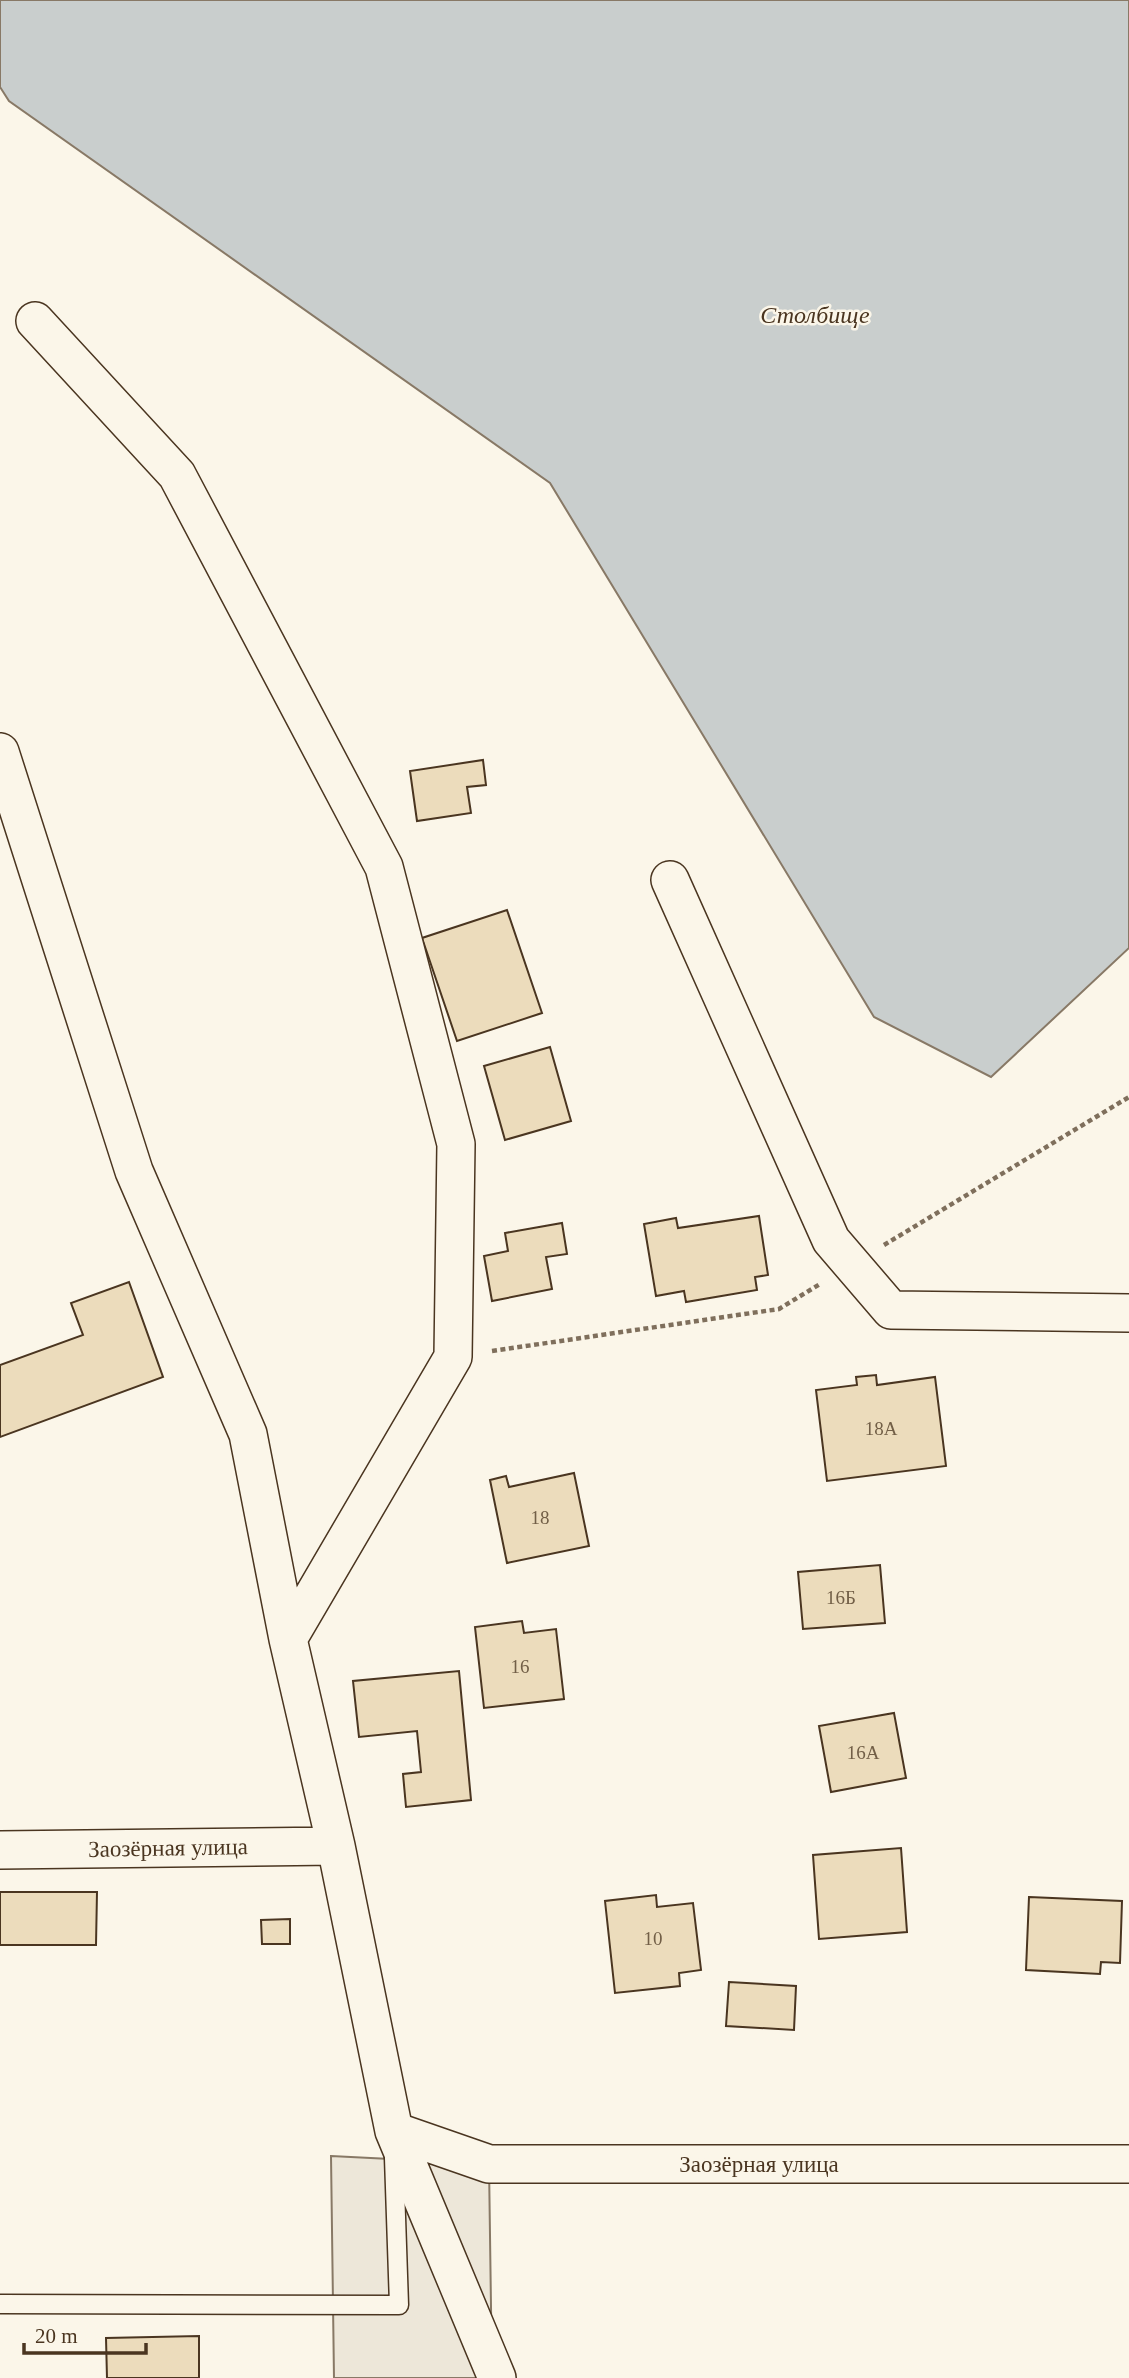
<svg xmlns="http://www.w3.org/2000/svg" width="1129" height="2378" viewBox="0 0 1129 2378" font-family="Georgia,serif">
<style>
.parking{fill:#ede7d9;stroke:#887966;stroke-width:2}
.water{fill:#c9cecd;stroke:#887966;stroke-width:2}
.building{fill:#ecdcbc;stroke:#4a3520;stroke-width:2}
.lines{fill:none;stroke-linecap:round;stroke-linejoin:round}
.lane-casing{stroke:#4a3520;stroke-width:21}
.street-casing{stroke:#4a3520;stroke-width:40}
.path{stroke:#7f6f5c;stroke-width:4.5;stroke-dasharray:5 3.5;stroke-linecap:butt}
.lane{stroke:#fbf6e9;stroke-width:18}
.street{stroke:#fbf6e9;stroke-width:37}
.labels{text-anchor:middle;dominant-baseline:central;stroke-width:5;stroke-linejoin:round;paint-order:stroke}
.number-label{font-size:19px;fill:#725f47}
.street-label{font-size:23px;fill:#4a3520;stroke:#fbf6e9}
.water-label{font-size:24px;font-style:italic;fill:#4a3520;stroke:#fbf6e9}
</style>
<rect width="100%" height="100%" fill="#fbf6e9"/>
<path class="parking" d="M331 2156 489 2164 492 2378H334Z"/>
<path class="water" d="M0 0H1129V948L991 1077 874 1017 550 483 9 101 0 87Z"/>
<path class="building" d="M483 760 486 785 467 787 471 813 417 821 410 771Z
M507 910 542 1013 457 1041 422 938Z
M550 1047 571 1121 505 1140 484 1066Z
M759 1216 768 1275 755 1277 757 1290 686 1302 684 1291 656 1296 644 1224 676 1218 678 1228Z
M562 1223 567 1254 546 1257 552 1289 492 1301 484 1256 508 1251 505 1233Z
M129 1282 163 1377 0 1437V1365L83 1335 71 1303Z
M876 1375 877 1385 935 1377 946 1466 827 1481 816 1390 857 1385 856 1377Z
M574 1473 589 1546 507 1563 490 1480 506 1476 509 1487Z
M880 1565 885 1623 803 1629 798 1572Z
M522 1621 524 1633 556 1629 564 1699 484 1708 475 1627Z
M459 1671 471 1800 406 1807 403 1774 421 1772 417 1731 359 1737 353 1681Z
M894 1713 906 1778 831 1792 819 1726Z
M901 1848 907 1932 819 1939 813 1855Z
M0 1892H97L96 1945H0Z
M656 1895 657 1907 693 1903 701 1970 679 1973 680 1986 615 1993 605 1901Z
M1029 1897 1122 1901 1120 1963 1101 1962 1100 1974 1026 1970Z
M290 1919V1944H262L261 1920Z
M729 1982 796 1986 794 2030 726 2026Z
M199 2336V2378H107L106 2338Z"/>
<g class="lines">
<defs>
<path id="lane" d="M0 2304 399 2305 394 2158"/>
<path id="street" d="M35 321 177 475 384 867 456 1144 453 1357 288 1639
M0 752 134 1171 248 1434 288 1639 336 1846 394 2131 497 2378
M670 880 831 1240 891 1310 1129 1313
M0 1850 336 1846
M394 2131 489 2164H1129"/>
</defs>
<use href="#lane" class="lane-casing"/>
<use href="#street" class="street-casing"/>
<path class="path" d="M884 1245 1129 1097
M492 1351 779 1309 820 1284"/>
<use href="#lane" class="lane"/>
<use href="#street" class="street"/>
</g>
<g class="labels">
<g class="number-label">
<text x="881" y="1428">18А</text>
<text x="540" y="1517">18</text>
<text x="841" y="1597">16Б</text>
<text x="520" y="1666">16</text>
<text x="863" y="1752">16А</text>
<text x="653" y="1938">10</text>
</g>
<g class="street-label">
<text transform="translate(168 1848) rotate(-1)">Заозёрная улица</text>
<text x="759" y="2164">Заозёрная улица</text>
</g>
<g class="water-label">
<text x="815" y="315">Столбище</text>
</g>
</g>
<path d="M24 2343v10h122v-10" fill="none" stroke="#4a3520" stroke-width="3.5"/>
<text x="35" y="2343" font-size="21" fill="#4a3520" stroke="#fbf6e9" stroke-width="5" paint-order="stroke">20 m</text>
</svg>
